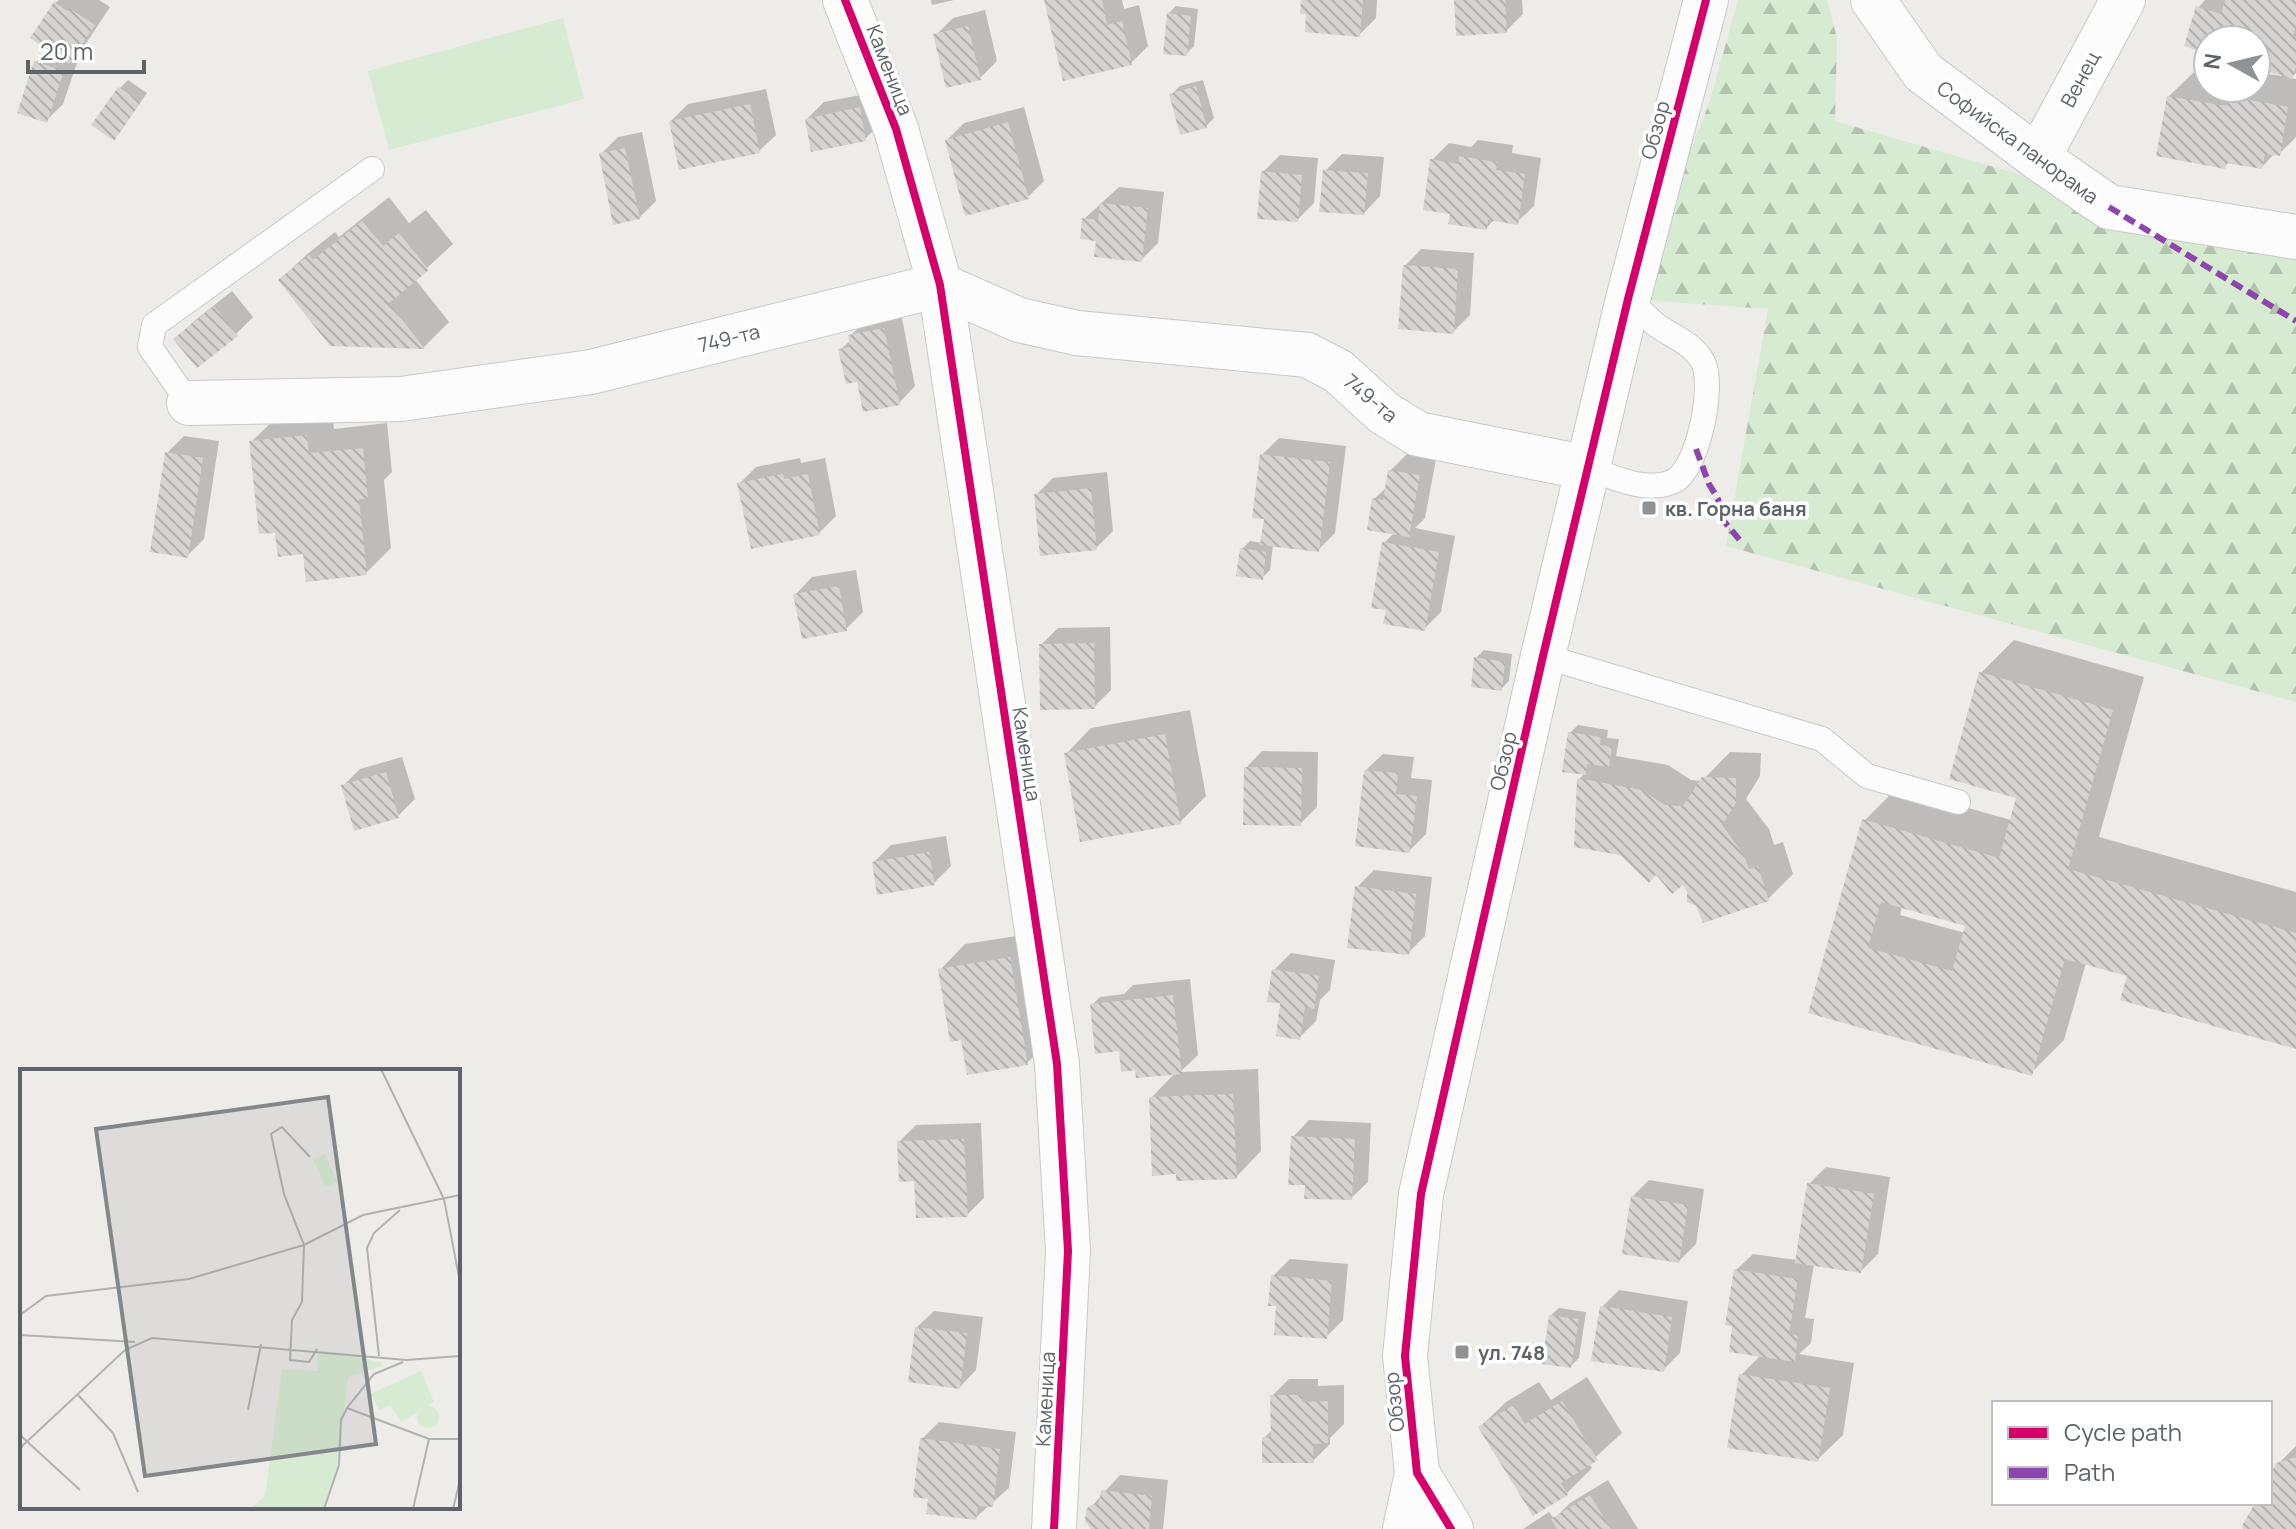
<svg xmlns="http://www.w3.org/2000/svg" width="2296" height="1529" viewBox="0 0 2296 1529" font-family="Manrope,sans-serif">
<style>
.green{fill:#d7ebd2}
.forest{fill:url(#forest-firs)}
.shadow{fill:#0003;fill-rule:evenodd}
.building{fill:url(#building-back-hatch);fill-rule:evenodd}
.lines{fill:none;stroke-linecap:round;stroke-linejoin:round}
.service-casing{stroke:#cac9ca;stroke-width:26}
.minor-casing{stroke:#cac9ca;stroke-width:46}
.tertiary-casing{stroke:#cac9ca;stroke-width:46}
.service{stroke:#fcfcfc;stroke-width:24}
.minor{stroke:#fcfcfc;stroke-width:44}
.tertiary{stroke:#fcfcfc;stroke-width:44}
.quiet{stroke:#8e44ad;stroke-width:6;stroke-dasharray:12 6;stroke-linecap:butt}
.cycleway-casing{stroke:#fff;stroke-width:13}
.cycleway{stroke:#d6006c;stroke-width:8}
.poi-dot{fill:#909395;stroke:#fff;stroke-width:3}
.labels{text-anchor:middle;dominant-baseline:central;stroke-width:7;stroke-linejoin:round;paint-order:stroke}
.street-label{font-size:20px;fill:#5d6368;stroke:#fff}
.poi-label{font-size:20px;font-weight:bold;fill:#5d6368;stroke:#fff;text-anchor:start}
.inset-road{fill:none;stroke:#b0b1b1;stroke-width:2}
.view{fill:#83878a;fill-opacity:0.15;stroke:#83878a;stroke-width:4}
.inset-edge{fill:none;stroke:#5d6368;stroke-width:4}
</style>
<defs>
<pattern id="forest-firs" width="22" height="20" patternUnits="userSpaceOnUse" patternTransform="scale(2)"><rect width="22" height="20" fill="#d7ebd2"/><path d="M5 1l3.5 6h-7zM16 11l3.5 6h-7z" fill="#b2c2ae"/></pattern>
<pattern id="building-back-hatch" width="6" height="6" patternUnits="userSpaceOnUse" patternTransform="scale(2)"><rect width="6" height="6" fill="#d6d4d3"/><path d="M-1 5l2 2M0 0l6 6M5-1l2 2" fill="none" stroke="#b1b0af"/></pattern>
</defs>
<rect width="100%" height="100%" fill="#eeece9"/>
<path class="green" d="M563 18 584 99 389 150 368 71Z"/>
<path class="forest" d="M1738 0H1827L1837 38 1835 121 2025 176 2296 257V702L1726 546 1768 309 1628 299 1709 104Z"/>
<path class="shadow" d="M59 0H99L110 7 85 45 77 53 80 54 63 104 47 120 36 62 50 49 55 3Z
M931 0H954L932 5Z
M1046 0H1122L1124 9 1139 5 1148 46 1131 63Z
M1303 0H1377L1376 18 1359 35 1308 12Z
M1456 0H1522L1523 14 1506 31Z
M2205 0H2296V73L2291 78 2296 79V137L2279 154 2275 153 2262 167 2230 161 2225 166 2168 97 2194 72 2208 74V88H2256V72L2281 76V74L2256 66V40H2208V52L2198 8Z
M1176 6 1198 9 1194 46 1186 54 1168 14Z
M985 10 997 61 980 78 936 35 953 18Z
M128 80 147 93 121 130 94 125 120 88Z
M1203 80 1214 118 1206 126 1172 94 1180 86Z
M766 89 776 135 759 151 671 121 688 104Z
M876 92 882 122 865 139 807 119 824 102Z
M1024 107 1044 181 1028 197 947 140 964 123Z
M642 132 656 201 639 218 601 154 618 137Z
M1478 140 1513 145 1512 153 1541 158 1534 206 1517 222 1495 219 1486 228 1452 212 1432 160 1449 143 1471 147Z
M1342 154 1384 157 1380 196 1364 213 1325 171Z
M1280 155 1318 158 1314 203 1297 220 1263 172Z
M1119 187 1164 192 1158 243 1141 260 1098 239 1084 219Z
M389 197 409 223 426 210 453 244 415 279 449 322 424 347 331 344 280 280 306 255 335 232 339 237Z
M1421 249 1474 253 1470 315 1453 332 1405 266Z
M232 291 253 317 236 334 176 339 193 322Z
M901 313 915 386 899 403 858 380 840 350 851 340 850 336 867 319Z
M332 411 334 429 387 423 392 472 384 480 391 548 366 573 305 552 277 530 251 442 277 417Z
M184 436 219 441 204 539 187 556 167 453Z
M1279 438 1346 446 1335 533 1318 550 1273 545 1270 570 1262 578 1242 549 1250 541 1263 543 1266 517 1262 455Z
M1407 454 1436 459 1425 518 1415 528 1455 536 1441 612 1424 629 1388 609 1384 543 1395 532 1374 499 1387 487 1390 471Z
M800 458 801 463 825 458 836 516 819 533 739 484 756 467Z
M1107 472 1113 531 1096 548 1036 495 1053 478Z
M856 570 863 612 846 629 796 594 812 577Z
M1110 627 1111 690 1094 707 1041 645 1058 628Z
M2014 640 2144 677 2099 837 2296 892V1047L2129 975 2086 963 2064 1040 2031 1073 1811 1011 1864 821 1897 788 2011 820 2018 796 1981 673ZM1902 906 1968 925 1965 933 1900 915Z
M1484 650 1512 654 1509 681 1501 689 1476 658Z
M1190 710 1206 796 1180 822 1066 754 1091 728Z
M1578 725 1608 730 1607 738 1619 739 1616 756 1668 765 1691 780 1702 781 1730 752 1761 753 1760 776 1746 799 1769 829 1774 845 1783 842 1793 874 1768 899 1689 891 1579 779 1585 773 1570 733Z
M1262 751 1318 752 1317 807 1300 824 1246 768Z
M1383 754 1414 757 1411 778 1432 780 1426 834 1409 851 1366 770Z
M402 757 415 799 398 816 343 786 360 769Z
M946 836 951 866 934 883 874 862 891 845Z
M1374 870 1432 877 1425 936 1408 953 1357 887Z
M1035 933 1052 1038 1027 1063 962 1038 940 970 965 944Z
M1291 953 1335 960 1330 990 1320 1000 1316 1021 1299 1038 1282 1002 1274 970Z
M1190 979 1198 1055 1180 1072 1258 1069 1261 1151 1236 1177 1151 1098 1176 1072 1137 1068 1121 1049 1092 1005 1100 997 1124 994 1133 985Z
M1309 1120 1371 1123 1368 1182 1351 1198 1307 1183 1293 1137Z
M981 1123 984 1198 967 1215 899 1142 916 1125Z
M1826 1167 1890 1177 1878 1254 1861 1271 1814 1264 1805 1318 1814 1319 1811 1343 1799 1354 1854 1363 1843 1435 1817 1460 1741 1375 1761 1355 1736 1270 1753 1254 1797 1260 1809 1184Z
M1649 1180 1704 1189 1696 1244 1679 1261 1632 1197Z
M1290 1259 1348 1264 1343 1320 1326 1337 1278 1304 1273 1276Z
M1619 1290 1688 1301 1680 1353 1663 1370 1602 1307Z
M1559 1308 1586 1312 1579 1358 1571 1366 1551 1315Z
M934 1311 983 1317 976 1370 960 1387 917 1327Z
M1587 1377 1622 1433 1589 1463 1592 1468 1567 1493 1480 1427 1506 1402 1539 1382 1551 1400Z
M1289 1379H1318V1386L1344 1385V1424L1330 1438V1444L1313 1461 1264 1438 1273 1429 1272 1396Z
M939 1422 1016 1432 1009 1488 975 1518 930 1497 922 1439Z
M2296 1446V1529H2245L2257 1503H2270V1479L2278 1464Z
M1120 1475 1168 1480 1163 1529H1097L1091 1507Z
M1608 1480 1638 1529H1523L1549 1512 1554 1519 1570 1503Z"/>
<path class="building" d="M1044 0H1102L1107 25 1122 21 1132 65 1063 81Z
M1301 0H1363L1360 37 1305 32 1306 14H1300Z
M1454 0H1505L1507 33 1456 36Z
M2225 0H2296V25L2293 36 2296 37V67L2292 79 2256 68V40H2208V54L2184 46 2196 6 2221 14Z
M54 2 67 11 69 8 95 25 69 64 30 38Z
M1167 13 1191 16 1187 56 1163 54Z
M968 26 981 80 946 88 933 34Z
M34 61 64 71 47 123 17 113Z
M1196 86 1207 128 1180 135 1169 94Z
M118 87 141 102 114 141 91 125Z
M2167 96 2226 106 2228 96 2288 107 2280 156 2265 154 2262 169 2226 163 2225 169 2156 156Z
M750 104 760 153 679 170 669 121Z
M860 107 866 141 811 152 805 119Z
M1008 122 1029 199 965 216 945 140Z
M625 148 640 219 613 225 599 153Z
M1459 156 1497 162 1496 170 1525 174 1518 225 1488 220 1487 230 1448 224 1450 214 1423 210 1430 159 1458 164Z
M1323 170 1368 173 1364 215 1319 212Z
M1261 171 1302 175 1298 222 1257 219Z
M1100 203 1148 208 1142 262 1094 257 1096 241 1080 239 1082 218 1098 220Z
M362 221 383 246 399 233 429 270 389 303 425 349 330 346 278 280 309 255 313 260Z
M1403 265 1458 269 1454 334 1398 329Z
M214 306 238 336 197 368 173 339Z
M884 328 900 405 863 412 857 382 846 384 838 349 850 347 848 335Z
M307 435 309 453 363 448 368 499H359L367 575 306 582 303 554 278 557 275 533 259 534 249 441Z
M165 452 203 458 188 558 150 552Z
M1260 454 1330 462 1319 552 1260 545 1264 519 1252 518Z
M1388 470 1420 475 1409 537 1367 530 1372 498 1383 500Z
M783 474 784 479 808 474 820 535 751 549 737 483Z
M1091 488 1097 550 1040 556 1034 494Z
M1382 542 1439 552 1425 631 1383 624 1386 610 1371 608Z
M1240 548 1266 552 1263 580 1236 576Z
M839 586 847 631 802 639 793 594Z
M1094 643 1095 709 1040 710 1039 644Z
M1474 657 1505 662 1502 691 1471 687Z
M1979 672 2113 710 2068 869 2296 933V1049L2120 1000 2127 976 2065 959 2032 1076 1808 1013 1862 819 1999 858 2016 798 1949 779ZM1881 902 1965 926 1952 971 1868 948Z
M1568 732 1601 737 1600 745 1612 747 1609 767 1587 764 1586 775 1562 772Z
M1165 734 1181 824 1080 842 1064 753Z
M1244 767 1302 768 1301 826 1243 825Z
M1364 770 1398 773 1396 794 1417 796 1410 853 1355 846Z
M386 772 399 818 354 831 341 785Z
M1702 777 1736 778V803L1722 825 1744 855 1749 869 1758 866 1769 901 1703 923 1696 906 1687 902V892L1683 885 1672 894 1656 875 1649 883 1620 855 1574 847 1577 778 1642 790 1665 805 1683 806Z
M929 852 935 885 877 895 872 862Z
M1355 886 1416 894 1409 955 1347 948Z
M1010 957 1028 1065 967 1075 961 1040 950 1042 938 969Z
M1272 969 1319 976 1314 1009 1305 1007 1300 1040 1276 1036 1280 1003 1267 1002Z
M1173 995 1182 1074 1136 1078 1135 1070 1121 1072 1119 1051 1095 1054 1090 1004Z
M1233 1094 1237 1179 1176 1181V1174L1152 1176 1149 1097Z
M1291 1136 1355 1139 1352 1200 1304 1199 1305 1185H1288Z
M964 1139 968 1217 916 1218 914 1181 899 1182 897 1141Z
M1807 1183 1874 1194 1861 1273 1795 1263Z
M1631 1196 1688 1205 1679 1263 1622 1254Z
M1734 1269 1798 1279 1789 1334 1798 1336 1795 1362 1729 1352 1732 1326 1725 1325Z
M1271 1275 1332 1281 1327 1339 1274 1335 1276 1306H1268Z
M1600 1306 1672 1317 1664 1372 1591 1361Z
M1549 1315 1579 1319 1571 1368 1542 1364Z
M915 1327 967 1333 960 1389 908 1382Z
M1739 1374 1830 1388 1818 1462 1727 1448Z
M1270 1395H1302V1402L1328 1401V1443L1313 1444 1314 1463H1262V1437H1271Z
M1562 1401 1598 1460 1561 1483 1568 1495 1533 1516 1478 1427 1513 1405 1525 1424Z
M920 1438 1000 1449 993 1507 978 1506 976 1520 926 1514 928 1499 913 1497Z
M2296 1457V1529H2243L2242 1526 2255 1503H2270V1475L2276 1463Z
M1101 1490 1152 1496 1149 1529H1091L1085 1521 1086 1510 1089 1506 1099 1503Z
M1590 1495 1611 1529H1557L1551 1519Z"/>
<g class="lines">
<defs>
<path id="service" d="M189 403 150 347 154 325 372 169
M1588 468C1613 477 1645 493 1672 482 1698 472 1715 385 1703 362 1692 342 1672 337 1655 324 1646 316 1637 307 1628 299
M1543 656 1822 739 1867 776 1958 802"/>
<path id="minor" d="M845 0 896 129 940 285 1057 1064 1068 1251 1054 1529
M1873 0 1923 72 2038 158 2109 207 2296 237
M2038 158 2123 0
M189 403 401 399 591 372 940 285 1019 320 1077 333 1307 355 1338 371 1384 413 1418 434 1588 468
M1405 1529 1417 1473"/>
<path id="tertiary" d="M1451 1529 1417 1473 1405 1356 1421 1194 1543 656 1628 299 1706 0"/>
</defs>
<use href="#service" class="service-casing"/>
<use href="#minor" class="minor-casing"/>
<use href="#tertiary" class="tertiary-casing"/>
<use href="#service" class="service"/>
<use href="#minor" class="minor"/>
<use href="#tertiary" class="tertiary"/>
<path class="quiet" d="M2109 207 2296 321
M1696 449 1709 484 1718 499 1723 520 1743 544"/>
<defs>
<path id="cycleway" d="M845 0 896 129 940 285 1057 1064 1068 1251 1054 1529
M1451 1529 1417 1473 1405 1356 1421 1194 1543 656 1628 299 1706 0"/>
</defs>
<use href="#cycleway" class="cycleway-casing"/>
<use href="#cycleway" class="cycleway"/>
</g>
<g class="poi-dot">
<rect x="1641" y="500" width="16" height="16" rx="4"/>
<rect x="1454" y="1344" width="16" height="16" rx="4"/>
</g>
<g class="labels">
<g class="street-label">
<text transform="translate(890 70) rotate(69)">Каменица</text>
<text transform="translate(2080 79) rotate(-62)">Венец</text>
<text transform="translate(1655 130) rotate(-75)">Обзор</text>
<text transform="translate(2018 142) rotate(36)">Софийска панорама</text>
<text transform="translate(729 338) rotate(-14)">749-та</text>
<text transform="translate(1371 398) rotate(40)">749-та</text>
<text transform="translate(1027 754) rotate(81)">Каменица</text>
<text transform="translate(1503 761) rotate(-77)">Обзор</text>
<text transform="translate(1045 1399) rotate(-87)">Каменица</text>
<text transform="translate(1394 1402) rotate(-96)">Обзор</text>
</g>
<g class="poi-label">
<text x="1665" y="508">кв. Горна баня</text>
<text x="1478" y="1352">ул. 748</text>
</g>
</g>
<g transform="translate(20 1069)">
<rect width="440" height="440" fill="#eeece9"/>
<path d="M305 85 317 113 305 118 293 90ZM401 302 414 333 381 353 370 336 360 341 350 325ZM397 348a11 11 0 1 1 22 0a11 11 0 1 1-22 0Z" fill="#d7ebd2"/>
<path d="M297 280 361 293 362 297 328 308 317 401 303 440H230L245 427 262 300 298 302Z" fill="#d7ebd2"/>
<path class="inset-road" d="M361 0 424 130 440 213M290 88 262 58 251 65 264 125 284 176 282 233 272 251 270 291 289 293 297 280M0 246 26 227 169 210 284 176 343 146 440 126M0 266 115 273M359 287 347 179 354 164 380 141M58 326 93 364 118 423M327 339 409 370H440M228 341 241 275M0 366 60 421M0 379 105 281 132 269 386 291 440 287M304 440 319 396 321 351 327 339 354 305 383 293M393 440 409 370M433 440 440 411"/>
<path class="view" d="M308 28 356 375 125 407 76 60Z"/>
<rect width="440" height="440" class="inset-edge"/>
</g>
<rect x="1992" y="1401" width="280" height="104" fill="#ffffff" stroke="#bec1c3" stroke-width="2"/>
<rect x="2008" y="1427" width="40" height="12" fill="#d6006c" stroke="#bec1c3" stroke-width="2"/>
<text x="2064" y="1441" font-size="24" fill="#5d6368">Cycle path</text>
<rect x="2008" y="1467" width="40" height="12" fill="#8e44ad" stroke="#bec1c3" stroke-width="2"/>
<text x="2064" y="1481" font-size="24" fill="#5d6368">Path</text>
<g transform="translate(2232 64) rotate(278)"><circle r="38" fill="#ffffff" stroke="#bec1c3" stroke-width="2"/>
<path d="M0-6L14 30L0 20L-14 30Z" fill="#909395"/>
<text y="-12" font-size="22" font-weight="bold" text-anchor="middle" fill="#5d6368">N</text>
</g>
<path d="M28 60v12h116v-12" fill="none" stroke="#5d6368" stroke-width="4"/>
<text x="40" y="60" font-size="24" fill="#5d6368" stroke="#ffffff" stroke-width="6" paint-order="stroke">20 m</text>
</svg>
